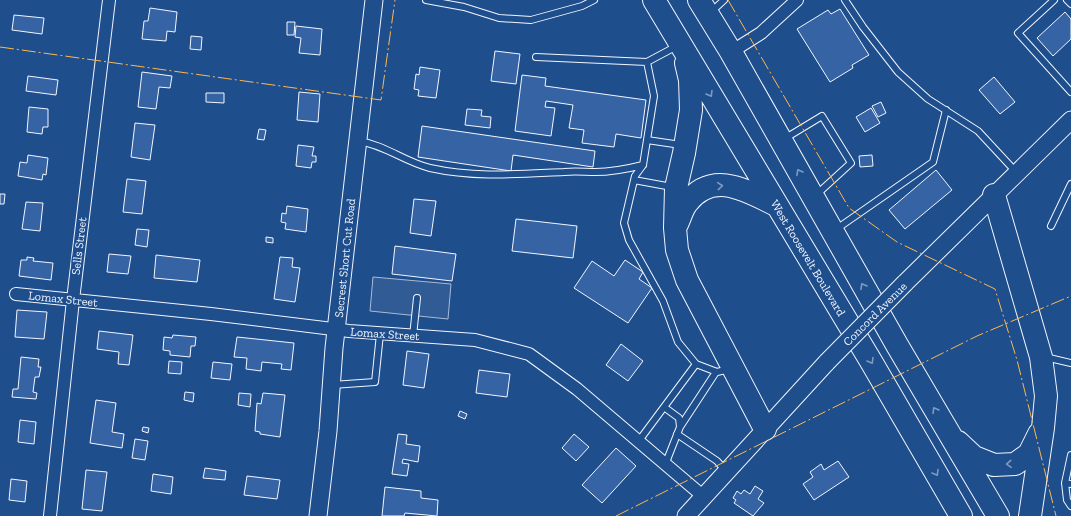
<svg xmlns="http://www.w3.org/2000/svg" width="1071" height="516" viewBox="0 0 1071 516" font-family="'Zilla Slab',serif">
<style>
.built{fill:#305b95;stroke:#a8bbd7}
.building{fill:#3563a3;stroke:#f2f6ff}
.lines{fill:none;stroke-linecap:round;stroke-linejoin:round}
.lane-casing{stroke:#f2f6ff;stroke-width:8}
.street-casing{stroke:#f2f6ff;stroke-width:14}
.secondary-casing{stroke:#f2f6ff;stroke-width:19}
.highway-casing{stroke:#f2f6ff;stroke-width:24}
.lane{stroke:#1f4e8c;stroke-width:6}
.street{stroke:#1f4e8c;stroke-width:12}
.secondary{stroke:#1f4e8c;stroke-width:17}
.highway{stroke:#1f4e8c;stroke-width:22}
.secondary-bridge-casing{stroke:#f2f6ff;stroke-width:19;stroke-linecap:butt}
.secondary-bridge{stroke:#1f4e8c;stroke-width:17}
.power{stroke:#ffb74d;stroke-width:1;stroke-dasharray:14 3 2 3;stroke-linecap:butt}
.oneway{stroke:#7e9ac0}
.labels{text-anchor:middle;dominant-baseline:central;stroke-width:3;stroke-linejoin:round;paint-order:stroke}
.street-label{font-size:12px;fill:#f2f6ff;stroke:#1f4e8c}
</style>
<rect width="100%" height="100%" fill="#1f4e8c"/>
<path class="built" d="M373 277 451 284 448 319 370 311Z"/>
<path class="building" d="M150 8 177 12 175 32 167 31 166 41 142 39 144 21H148Z
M840 9 869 55 852 65 853 68 830 82 797 29 828 10 831 14Z
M1065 12 1071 19V39L1053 56 1037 38Z
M14 15 44 18 42 34 12 30Z
M287 22H295L294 35H287Z
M296 26 322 29 320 55 299 53 301 38 295 37Z
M191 36 202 37 201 50 190 49Z
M495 51 520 54 516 84 491 81Z
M420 67 440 70 436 98 418 96 419 90 414 89 416 74 419 75Z
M142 72 172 76 170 88 159 87 156 109 138 107Z
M522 75 546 78 545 86 646 100 641 138 616 134 614 147 582 143 584 130 569 128 573 105 546 101 545 107 555 108 551 136 515 131Z
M28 76 58 80 56 95 26 91Z
M994 77 1015 102 1000 114 979 90Z
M299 92 320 94 318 122 297 120Z
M206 93H224V103L206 102Z
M881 102 886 113 878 117 872 106Z
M29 107 48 109V127H43L42 134 27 132Z
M871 108 880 123 865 132 856 117Z
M467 109 482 110 481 116 491 117 490 128 465 125Z
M135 123 155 125 150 160 131 157Z
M422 126 595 151 593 167 513 155 511 171 418 157Z
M259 129 266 130 264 140 257 139Z
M298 145 314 147 312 156H316V162H312L311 168 296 166Z
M28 155 48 158 46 175 43 174 42 180 18 176 20 162 27 163Z
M872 155 873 166 860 167 859 156Z
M936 170 952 190 905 229 889 210Z
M127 179 146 181 142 214 123 212Z
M0 194H5L4 204H0Z
M414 199 436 201 431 236 410 233Z
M26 202 43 203 40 231 22 229Z
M287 206 308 209 306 232 285 229 286 223 281 222 282 213 286 214Z
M516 219 577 226 573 258 512 251Z
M137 229 149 230 147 247 135 245Z
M266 237 273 238V243L266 242Z
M395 246 456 254 452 281 392 274Z
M109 254 131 256 128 274 107 272Z
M156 255 200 260 197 282 154 278Z
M27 257 34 258 33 261 53 263 51 280 19 276 21 260H27Z
M280 257 293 258 292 267 300 268 295 302 274 299Z
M625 260 643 272 639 279 652 288 628 323 574 288 592 261 614 276Z
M17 310 47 312 44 339 15 337Z
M99 331 133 335 129 365 118 364 119 352 97 349Z
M173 335 196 337 195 346H191L190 357 170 355V351L163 350 164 337 172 338Z
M237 337 294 343 291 370 281 369 282 364 262 362 261 371 246 369 247 358 234 357Z
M621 344 643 361 628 381 606 365Z
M407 351 429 354 424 388 403 385Z
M21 357 39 359 38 367H41L39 377H35L33 392 37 393 36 399 12 397 13 389H18Z
M169 361 182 362 181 374 168 373Z
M213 362 232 364 230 380 211 378Z
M479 370 510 374 507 397 476 393Z
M185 392 194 393 193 402 184 400Z
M239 393 251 394 250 407 238 405Z
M263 393 285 395 280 437 260 434V432L255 431 257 403 261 404Z
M96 400 116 403 112 432 124 434 122 448 90 443Z
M460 411 467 414 465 419 458 416Z
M20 420 36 422 34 444 18 442Z
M143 427 149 428 148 433 142 431Z
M398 434 407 435 406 444 420 446 418 462 403 459 402 463 409 464 407 476 392 474Z
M574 434 589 447 576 461 562 448Z
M135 439 148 441 145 460 132 458Z
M616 448 636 466 602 503 582 485Z
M838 461 849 477 814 500 803 484 813 477 810 472 821 464 824 470Z
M205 468 226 471 225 480 203 478Z
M86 470 107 472 102 511 82 509Z
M153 474 173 477 171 494 151 491Z
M247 476 280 480 277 499 244 495Z
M11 479 27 481 25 502 9 500Z
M755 486 763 491 758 499 764 503 753 516 734 503 736 500 733 498 737 491 741 494 744 490 750 494Z
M385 487 421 491V498L438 500 437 516 405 513 404 516H382Z"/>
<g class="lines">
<defs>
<path id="lane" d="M426 0 464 7 499 18 531 20 582 6 594 0
M845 0 863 27 898 72 928 99 978 131 1017 173
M1054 0 1018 33 1071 92
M1067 0 1071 4
M711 12 724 0
M536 57 647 62 677 46
M647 62 654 96 643 165 635 176 624 223 629 240 663 301 678 342 696 364 717 372 730 369
M784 139 822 116 851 163 816 195
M647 140 681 145
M359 141C385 145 405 162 430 168 475 178 519 174 564 172 575 171 585 172 595 172 611 172 627 169 643 165
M634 180 672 187
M1051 226 1071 184
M835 230 933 162 946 110
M413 336 417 298
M1045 357 1071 363
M332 385 375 382 380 334
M664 407 679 418 680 427 665 465
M680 427 716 372
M677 434 717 461 725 470
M638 442 696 364
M1071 455 1065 483 1071 484
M1065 483 1067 500 1071 506"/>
<path id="street" d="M731 52 761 33 797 0
M16 294 211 314 349 331 475 340 529 354 577 389 704 497
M50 516 73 300 109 0"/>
<path id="secondary" d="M905 283 1071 120
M318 516 328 431 334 348 374 0
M686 516 827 362"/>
<path id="highway" d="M654 0 872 363 961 516
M699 0 731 52 897 345 998 516
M686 63 690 80 691 110 684 153 676 188 675 228 677 250 687 280 765 429
M994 195 1041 357 1046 396 1043 428 1030 516
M676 226C680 219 682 209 687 203 713 169 747 191 776 205
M958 442 974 457 994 465 1015 464 1029 454 1039 434"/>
</defs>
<use href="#lane" class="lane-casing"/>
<use href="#street" class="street-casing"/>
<use href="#secondary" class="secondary-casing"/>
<use href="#highway" class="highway-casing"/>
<use href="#lane" class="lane"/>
<use href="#street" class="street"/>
<use href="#secondary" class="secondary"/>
<use href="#highway" class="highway"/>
<defs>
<path id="secondary-bridge" d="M827 362 905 283"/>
</defs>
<use href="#secondary-bridge" class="secondary-bridge-casing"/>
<use href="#secondary-bridge" class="secondary-bridge"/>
<path class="power" d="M728 0 849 208 897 242 995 289 1017 360 1056 516
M0 47 381 100 395 0
M616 516 977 336 1071 296"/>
</g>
<defs><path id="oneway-chevron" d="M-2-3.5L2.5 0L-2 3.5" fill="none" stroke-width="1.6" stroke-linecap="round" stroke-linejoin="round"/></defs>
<g class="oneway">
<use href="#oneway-chevron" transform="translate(710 94) rotate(59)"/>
<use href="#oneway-chevron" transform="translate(799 172) rotate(-119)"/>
<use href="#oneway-chevron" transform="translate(720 186) rotate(-5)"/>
<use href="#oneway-chevron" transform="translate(863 286) rotate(-119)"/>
<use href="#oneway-chevron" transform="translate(871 361) rotate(59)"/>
<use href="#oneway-chevron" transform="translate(935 410) rotate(-121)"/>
<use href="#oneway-chevron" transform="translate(1009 464) rotate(176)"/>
<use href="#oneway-chevron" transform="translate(936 473) rotate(60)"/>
</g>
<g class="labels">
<g class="street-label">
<text transform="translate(79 246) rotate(-83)">Sells Street</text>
<text transform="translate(345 258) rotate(-84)">Secrest Short Cut Road</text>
<text transform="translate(808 258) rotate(59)">West Roosevelt Boulevard</text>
<text transform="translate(63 299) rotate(6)">Lomax Street</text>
<text transform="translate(875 314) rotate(-45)">Concord Avenue</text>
<text transform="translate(385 334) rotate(4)">Lomax Street</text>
</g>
</g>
</svg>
